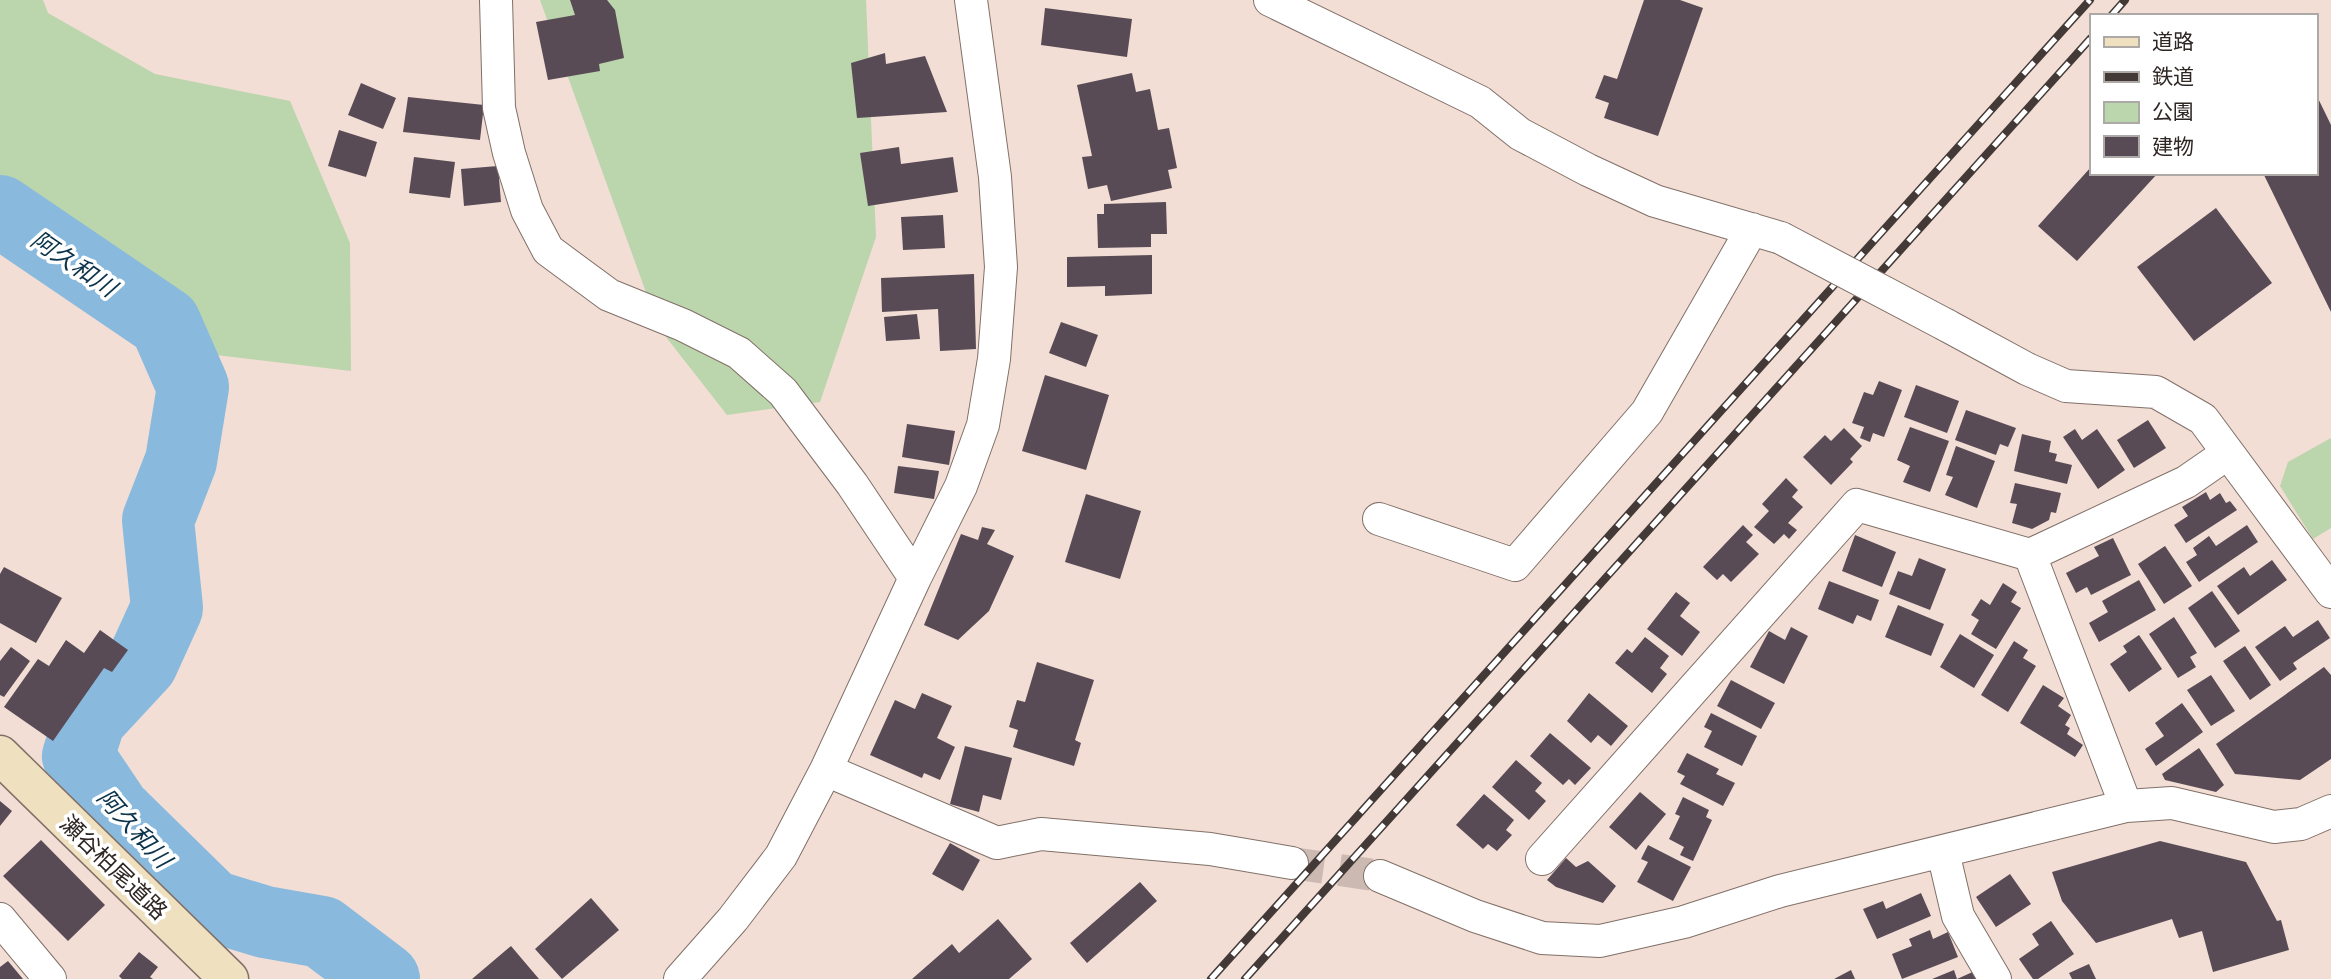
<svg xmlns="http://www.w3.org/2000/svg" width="2331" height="979" viewBox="0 0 2331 979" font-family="Georgia,'Noto Sans JP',serif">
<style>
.green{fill:#bbd5ac}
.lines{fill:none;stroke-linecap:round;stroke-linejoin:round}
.river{stroke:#89bade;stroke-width:72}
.building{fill:#594b56}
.street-tunnel{stroke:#cbb9b2;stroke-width:32;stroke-dasharray:32 16;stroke-linecap:butt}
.street-casing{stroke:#817068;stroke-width:34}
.secondary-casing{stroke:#817068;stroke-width:41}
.street{stroke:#fff;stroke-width:32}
.secondary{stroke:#efe0bf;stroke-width:38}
.rail-casing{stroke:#433a37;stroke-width:8}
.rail{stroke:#fff;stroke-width:5;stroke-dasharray:16;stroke-linecap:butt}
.street-bridge-casing{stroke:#817068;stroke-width:34;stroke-linecap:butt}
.street-bridge{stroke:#fff;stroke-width:32}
.labels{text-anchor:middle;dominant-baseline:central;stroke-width:7;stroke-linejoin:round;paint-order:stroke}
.street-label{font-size:23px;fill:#2f2724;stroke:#fff}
.water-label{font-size:24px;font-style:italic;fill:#0b334b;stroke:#fff}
</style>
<rect width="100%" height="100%" fill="#f2ded5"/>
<path class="green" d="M0 0H43L48 13 155 74 290 101 350 243 351 371 216 355 0 254Z
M540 0H866L876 237 820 402 727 415 659 328Z
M2331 438V528L2313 539 2280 486 2288 462Z"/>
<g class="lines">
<path class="river" d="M0 211 165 323 193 387 181 461 158 520 167 608 142 663 90 719 78 756 115 811 212 906 265 922 322 932 384 979"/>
</g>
<path class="building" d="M570 0H607L615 10 624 58 599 64 600 71 548 80 536 22 575 15Z
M1644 0H1680L1703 8 1658 136 1604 118 1609 103 1595 98 1604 75 1617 79Z
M1045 8 1132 19 1127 57 1041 45Z
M885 53 886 64 925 56 947 112 857 118 851 63Z
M1132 73 1136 92 1150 89 1158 130 1169 128 1177 168 1168 170 1172 188 1111 201 1107 185 1088 189 1082 157 1092 156 1077 85Z
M361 83 396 98 383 129 348 115Z
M2315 92 2331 125V312L2263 173H2315Z
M408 97 484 105 480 140 403 132Z
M339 130 377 142 366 177 328 166Z
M899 147 901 164 953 157 958 192 868 206 860 153Z
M414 157 455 162 450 198 409 193Z
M498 166 501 202 464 206 461 169Z
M2091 167V173H2158L2077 261 2038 226Z
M1166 202 1167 234H1151V247L1098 248 1097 214H1104V204Z
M2216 208 2272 283 2194 341 2137 267Z
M943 215 945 248 903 250 901 217Z
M1152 255V294L1105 296V286L1067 287V257Z
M974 274 976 349 940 351 938 309 882 312 881 278Z
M917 314 920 339 886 341 884 317Z
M1061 322 1098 335 1086 367 1049 353Z
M1045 375 1109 395 1086 470 1022 451Z
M1879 381 1902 390 1884 437 1873 433 1870 442 1860 438 1864 427 1852 423 1864 392 1873 395Z
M1916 385 1959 401 1947 433 1904 417Z
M1966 410 2016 428 2008 447 2000 444 1996 455 1955 440Z
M2148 420 2166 448 2134 468 2117 440Z
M907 424 955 431 949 465 902 457Z
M1910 427 1949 441 1930 492 1903 482 1910 466 1897 460Z
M1844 428 1862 446 1850 459 1853 462 1831 485 1803 457 1825 435 1831 441Z
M2075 429 2082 440 2097 429 2125 470 2098 489 2063 437Z
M2022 434 2051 441 2049 452 2057 454 2055 461 2072 465 2067 484 2014 471Z
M1956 446 1995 461 1977 508 1945 495 1953 477 1946 475Z
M898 466 939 471 934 499 894 493Z
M1786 478 1798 490 1792 497 1803 507 1788 523 1797 530 1789 539 1784 534 1774 544 1754 527 1769 511 1762 504Z
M2015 483 2061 493 2056 513 2051 512 2049 520 2032 529 2012 523 2017 504 2010 503Z
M2206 492 2210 500 2220 493 2226 503 2230 501 2237 510 2186 543 2174 525 2188 516 2182 507Z
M1086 494 1141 511 1120 579 1065 562Z
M1743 525 1753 535 1746 542 1759 554 1731 582 1723 574 1717 580 1703 567Z
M2247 525 2258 542 2199 582 2186 562 2197 555 2193 548 2209 536 2216 546Z
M982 527 995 530 987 544 1014 556 989 611 958 640 924 625 961 534 978 540Z
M1855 535 1896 552 1882 587 1842 571Z
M2113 538 2131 575 2091 595 2087 587 2076 593 2066 573 2099 556 2094 547Z
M2165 546 2192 586 2164 604 2138 564Z
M1919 558 1946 569 1930 610 1889 594 1898 571 1912 576Z
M2272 560 2287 580 2238 615 2217 586 2244 567 2250 576Z
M4 567 62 598 36 643 0 623V574Z
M2139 580 2156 610 2099 642 2089 623 2108 612 2102 601Z
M1829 581 1879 600 1871 621 1857 615 1853 624 1818 609Z
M2003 583 2017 592 2011 602 2021 608 1996 649 1971 634 1979 620 1971 615 1981 599 1990 605Z
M2212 591 2240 631 2215 648 2188 608Z
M1676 592 1690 603 1680 616 1700 632 1682 656 1647 629Z
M1898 605 1944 624 1931 656 1885 637Z
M2174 617 2197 653 2190 657 2196 667 2178 678 2149 634Z
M2318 620 2330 638 2293 663 2297 669 2280 681 2255 647 2285 626 2293 637Z
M1791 627 1808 636 1784 684 1750 667 1769 631 1785 640Z
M100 630 128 650 112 672 104 668 53 741 4 707 38 659 49 666 66 640 84 653Z
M1960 634 1994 655 1974 688 1940 667Z
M2139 635 2162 669 2129 692 2110 664 2127 652 2123 646Z
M1645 637 1669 656 1660 668 1667 674 1652 693 1615 663 1627 649 1632 653Z
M2014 641 2028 650 2023 658 2036 666 2008 712 1981 695Z
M2245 646 2271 685 2250 700 2223 661Z
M11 647 30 661 4 697 0 695V661Z
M1037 662 1094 680 1075 740 1081 743 1074 766 1013 747 1018 730 1009 727 1017 700 1025 702Z
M2324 667 2331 675V759L2300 780 2235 774 2216 744Z
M2211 675 2235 711 2211 726 2187 690Z
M1731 680 1775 703 1761 729 1717 706Z
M2043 685 2064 698 2058 706 2071 715 2065 725 2070 728 2067 734 2083 745 2075 757 2020 723Z
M922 693 952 706 937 738 955 747 940 780 924 773 922 778 870 755 895 700 915 709Z
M1589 693 1628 726 1611 746 1598 735 1591 743 1567 721Z
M2182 703 2203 732 2156 766 2145 749 2164 736 2155 723Z
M1711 713 1757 736 1742 766 1704 747 1712 731 1704 727Z
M1550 733 1591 768 1575 785 1569 779 1563 785 1530 756Z
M965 746 1012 758 1001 800 983 795 979 812 950 804Z
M2199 748 2224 785 2216 792 2165 780 2162 774Z
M1687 753 1719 769 1716 774 1735 783 1723 806 1680 784 1685 776 1677 772Z
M1516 760 1542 783 1535 791 1546 801 1529 820 1492 787Z
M1640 792 1666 814 1636 850 1609 827Z
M1484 794 1514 820 1506 830 1512 835 1497 851 1488 844 1483 849 1456 825Z
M1683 797 1709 810 1706 817 1712 820 1693 861 1680 855 1684 847 1669 839 1680 816 1675 814Z
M0 801 12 811 0 826Z
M41 840 105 905 68 941 3 876Z
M2160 841 2246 862 2277 921 2281 920 2289 950 2213 972 2202 931 2179 938 2172 919 2096 943 2062 901 2052 872Z
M950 843 980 860 963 891 932 874Z
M1648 845 1691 867 1673 901 1637 882 1648 862 1641 859Z
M1566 858 1576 867 1588 861 1616 886 1603 903 1556 887 1547 880Z
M2010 874 2031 904 1996 927 1976 897Z
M1140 882 1157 901 1087 963 1070 943Z
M1921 893 1931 916 1877 939 1863 909 1883 901 1886 909Z
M591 898 619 930 562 979 535 949Z
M998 919 1032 959 1009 979H912L952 944 959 953Z
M2051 921 2074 954 2038 979H2033L2019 959 2039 945 2032 934Z
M1930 930 1933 939 1948 932 1958 957 1902 979 1892 954 1912 946 1909 939Z
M511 946 539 979H472Z
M139 952 158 967 150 977 153 979H122L119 976Z
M8 961 23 979H0V967Z
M2089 964 2096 979H2072L2069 973Z
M1851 970 1855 979H1834Z
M1954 970 1957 979 1977 970 1981 979H1932Z"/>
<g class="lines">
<path class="street-tunnel" d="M1292 863 1380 876"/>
<defs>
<path id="street" d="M496 0 499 108 509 153 527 210 548 250 609 295 683 325 739 353 783 392 852 484 915 578
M1270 0 1480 102 1520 134 1588 170 1655 201 1781 238
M1946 325 2027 369 2066 386 2156 392 2203 419 2331 592
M1379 519 1515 565 1647 412 1752 229
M826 770 997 843 1041 834 1210 849 1292 863
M2126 806 2030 555 2186 482 2228 453
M1943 852 1958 916 1995 979
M1542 859 1857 505 2030 555
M1380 876 1475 916 1542 938 1600 941 1684 922 1780 891 2126 806 2172 803 2274 827 2301 824 2331 811
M0 919 50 979
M680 979 733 919 781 856 826 770 915 578 961 486 983 425 994 359 1001 267 995 177 971 0"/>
<path id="secondary" d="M0 755 229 979"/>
</defs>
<use href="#street" class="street-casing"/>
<use href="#secondary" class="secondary-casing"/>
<use href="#street" class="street"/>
<use href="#secondary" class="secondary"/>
<defs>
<path id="rail" d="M2111 16 2125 0
M1211 979 2090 0
M1245 979 2091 38"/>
</defs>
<use href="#rail" class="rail-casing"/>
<use href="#rail" class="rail"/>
<defs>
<path id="street-bridge" d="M1781 238 1946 325"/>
</defs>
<use href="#street-bridge" class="street-bridge-casing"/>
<use href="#street-bridge" class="street-bridge"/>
</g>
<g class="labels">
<g class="street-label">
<text transform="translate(115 866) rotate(44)">瀬谷柏尾道路</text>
</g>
<g class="water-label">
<text transform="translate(75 262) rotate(34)">阿久和川</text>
<text transform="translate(136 827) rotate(48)">阿久和川</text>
</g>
</g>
<rect x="2090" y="14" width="228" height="161" fill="#ffffff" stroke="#aca9a7" stroke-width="2"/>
<rect x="2104" y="37" width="35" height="10" fill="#efe0bf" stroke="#aca9a7" stroke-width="2"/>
<text x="2152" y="49" font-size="21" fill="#2f2724">道路</text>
<rect x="2104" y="72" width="35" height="10" fill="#433a37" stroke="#aca9a7" stroke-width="2"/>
<text x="2152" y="84" font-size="21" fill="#2f2724">鉄道</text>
<rect x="2104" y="102" width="35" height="21" fill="#bbd5ac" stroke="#aca9a7" stroke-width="2"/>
<text x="2152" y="119" font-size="21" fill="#2f2724">公園</text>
<rect x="2104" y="136" width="35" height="21" fill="#594b56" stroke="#aca9a7" stroke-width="2"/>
<text x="2152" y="154" font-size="21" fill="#2f2724">建物</text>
</svg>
